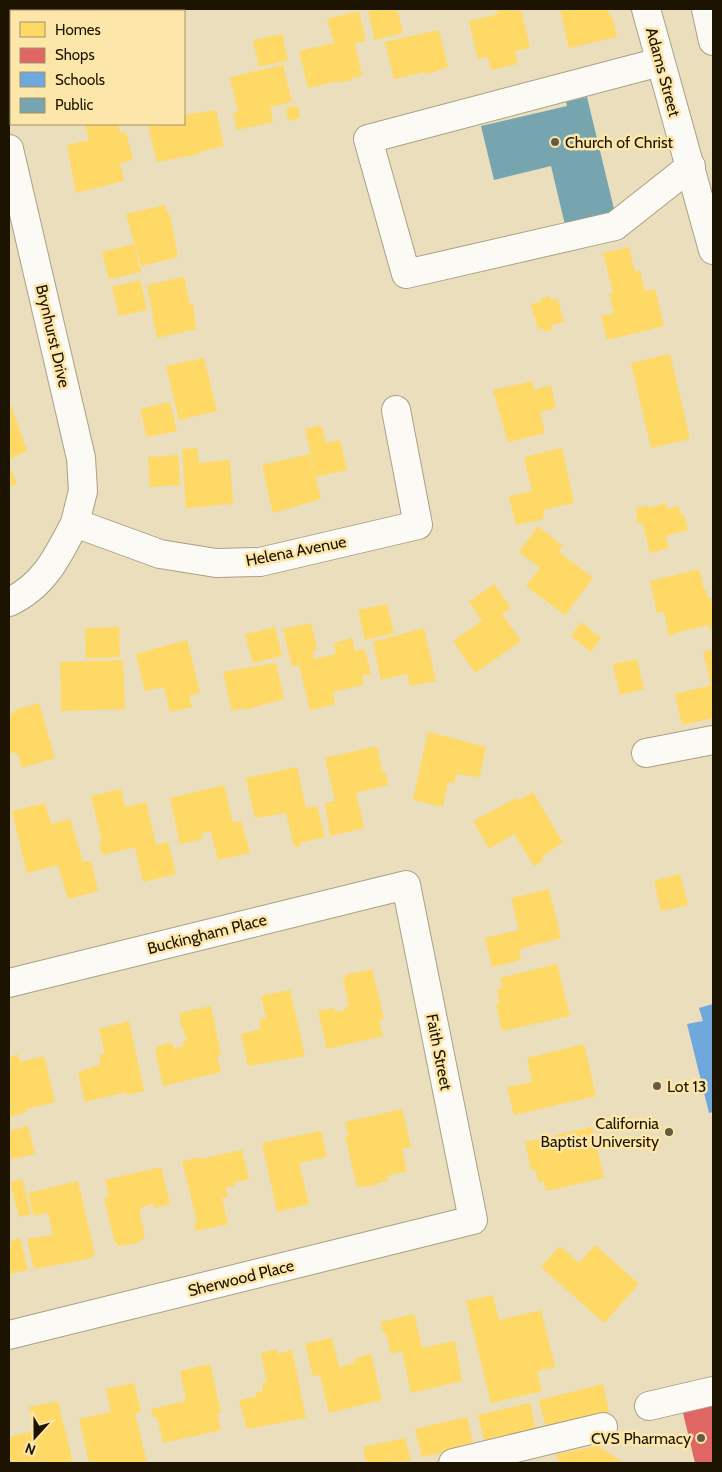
<svg xmlns="http://www.w3.org/2000/svg" width="722" height="1472" viewBox="0 0 722 1472" font-family="Cabin,sans-serif">
<style>
.homes{fill:#ffd966}
.shops{fill:#e06666}
.schools{fill:#6fa8dc}
.public{fill:#76a5af}
.lines{fill:none;stroke-linecap:round;stroke-linejoin:round}
.minor-casing{stroke:#a9a086;stroke-width:30}
.major-casing{stroke:#a9a086;stroke-width:30}
.minor{stroke:#fcfaf5;stroke-width:28}
.major{stroke:#fcfaf5;stroke-width:28}
.poi-dot{fill:#645b42;stroke:#fde6a9;stroke-width:2}
.labels{text-anchor:middle;dominant-baseline:central;stroke-width:5;stroke-linejoin:round;paint-order:stroke}
.street-label{font-size:16px;fill:#1c1400;stroke:#fde6a9}
.poi-label{font-size:16px;fill:#1c1400;stroke:#fde6a9;text-anchor:start}
</style>
<rect width="100%" height="100%" fill="#eadebc"/>
<path class="homes" d="M377 9H397L403 33 375 40 368 11Z
M497 9H521L530 48 515 51 518 64 491 70 488 57 478 59 469 21 498 14Z
M560 9H608L610 17 612 16 617 37 569 48Z
M359 11 366 41 355 43 362 76 352 78V80L338 83V81L308 88 299 51 334 43 327 19Z
M439 30 448 67 425 75 424 72 394 79 385 42Z
M282 34 288 60 259 67 253 40Z
M283 65 292 102 270 107 273 122 237 130 233 113 238 112 230 77Z
M298 106 300 118 288 121 286 108Z
M216 110 224 146 199 152 200 154 157 162 148 126 184 124V115Z
M85 124H118L120 133 126 132 133 160 120 163 124 181 76 193 67 145 89 140Z
M165 205 168 215 170 214 178 257 141 266 126 214Z
M134 244 141 272 109 279 102 252Z
M629 247 635 272 640 270 644 288 646 291 655 289 664 326 607 340 601 316 614 313 609 294 613 293 603 253Z
M184 277 190 305 193 304 196 329 157 338 147 285Z
M140 280 147 310 119 316 112 287Z
M549 296 551 300 557 298 564 322 551 325 552 330 544 332 543 328 538 329 531 304 541 302 542 298Z
M670 354 690 439 651 448 631 363Z
M204 358 217 411 179 420 166 366Z
M532 381 534 390 551 385 556 408 540 412 545 433 508 442 493 390Z
M170 402 177 431 147 437 140 409Z
M11 405 27 451 9 459V406Z
M321 425 326 443 340 440 347 470 316 477 305 429Z
M197 448 199 463 230 460 233 504 186 508 182 449Z
M562 448 574 503 543 510 544 519 516 525 509 496 532 491 524 457Z
M310 454 321 499 273 513 262 465Z
M178 455 180 485 150 487 148 457Z
M9 465 17 484 9 487Z
M666 503 667 509 678 506 681 515 684 514 688 530 666 536 669 548 650 553 643 524 637 523 636 511 637 508 648 505V508Z
M538 526 563 546 558 551 593 578 565 615 526 586 540 568 519 552Z
M699 569 704 590H706L708 599 713 598V632H711L709 625 675 633V635L669 636 664 612 657 613 650 581Z
M494 584 511 608 502 614 521 641 475 673 453 641 482 621 469 602Z
M387 604 394 633 365 640 358 610Z
M581 622 601 638 591 652 571 636Z
M311 623 317 649 313 650 314 659 336 654 334 643 352 638 355 651 365 649 371 674 363 675V685L333 692 335 704 310 710 299 665 292 666 283 629Z
M119 627 120 657 86 658 85 628Z
M275 627 282 656 253 663 245 634Z
M424 628 436 681 410 686 407 674 381 680 373 642Z
M187 640 200 693 189 696 192 707 170 712 164 687 145 691 136 654Z
M713 649V718L682 725 675 694 711 685 703 652Z
M637 659 644 689 620 695 613 664Z
M123 660 125 709 61 711 60 662Z
M276 663 284 699 244 710V708L232 711 223 672Z
M39 703 55 758 22 768 17 752 9 754V714L15 712V710Z
M428 732 486 747 480 775 477 777 456 774 454 784 448 782 443 807 413 800Z
M377 746 383 774 386 773 388 785 356 793 364 828 330 836 325 803 335 801 325 758Z
M297 767 306 808 317 806 325 837 300 843 301 846 294 847 286 813 255 818 246 778Z
M224 785 233 823 241 821 250 853 218 860 211 831 202 833V838L199 840 180 844 170 798Z
M121 789 125 807 146 802 156 845 168 842 176 874 143 882 135 847 102 855 99 843 102 842 91 796Z
M533 792 563 843 542 856 544 860 534 866 514 834 489 849 473 821 516 798 518 801Z
M45 803 51 824 70 819 83 862 91 861 98 891 68 899 58 865 27 873 12 811Z
M680 874 688 905 661 911 654 881Z
M549 889 561 938 526 947 519 950 521 960 492 967 485 938 519 930 511 898Z
M557 964 570 1016 502 1031 496 1004 499 1003 497 990 502 988 500 978Z
M372 969 384 1019 379 1020 383 1036 327 1049 318 1011 334 1008 335 1012 345 1010 344 1008 349 1006 343 979 346 978 345 975Z
M290 990 305 1056 248 1066 241 1034 261 1029 259 1020 266 1018 261 996Z
M211 1006 221 1055 217 1056 221 1072 163 1086 155 1048 168 1043 173 1044 174 1049 184 1046 182 1042 187 1040 180 1021V1013Z
M129 1021 144 1091 126 1095V1092L85 1102 78 1072 101 1064 99 1055 105 1054 99 1029Z
M584 1044 596 1096 514 1115 507 1087 532 1082 527 1058Z
M18 1054 20 1062 44 1056 55 1102 26 1109 27 1112 9 1117V1057Z
M402 1109 411 1147 402 1149 407 1171 387 1176 388 1181 377 1183 378 1185 357 1187 345 1136H349L345 1122Z
M28 1126 35 1154 9 1160V1131Z
M592 1127 604 1178 546 1191 544 1181 539 1183 535 1169 531 1170 525 1142Z
M321 1131 327 1157 299 1163 309 1204 277 1212 262 1143Z
M242 1150 249 1179 234 1183V1186L225 1188 228 1197 222 1198 228 1224 196 1231 194 1223 197 1222 182 1161 200 1157 201 1159Z
M161 1167 170 1204 154 1208 153 1203 139 1209 145 1237 138 1243 118 1246 117 1242 115 1243 104 1198 109 1197 105 1180Z
M22 1179 31 1214 19 1217 10 1182Z
M78 1181 95 1255 92 1256V1258L34 1269 27 1239 53 1235 48 1213 34 1216 28 1193Z
M20 1238 28 1270 9 1274V1241Z
M595 1245 639 1284 604 1323 541 1267 560 1246 579 1263Z
M493 1295 499 1320 541 1310 555 1367 537 1371 542 1391 491 1403 466 1301Z
M414 1314 422 1348 455 1341 462 1381 411 1393 402 1351 391 1354 386 1333H383L381 1322Z
M332 1338 339 1367 355 1363 354 1359 371 1354 382 1400 329 1413 320 1375 313 1376 305 1344Z
M277 1349 278 1354 292 1350 306 1418 247 1429 239 1400 257 1396 256 1392 263 1391 262 1383 267 1382 261 1353Z
M210 1364 221 1413 217 1414 221 1430 163 1443 157 1417H153L151 1409 186 1401 180 1371Z
M134 1383 141 1412 135 1413 147 1463H89L79 1419 111 1412 106 1389Z
M603 1384 609 1412 546 1428 539 1400Z
M58 1401 73 1463H9V1437L34 1431 29 1407Z
M530 1403 536 1430 485 1443 478 1415Z
M467 1417 473 1445 422 1457 415 1429Z
M405 1438 411 1461 366 1463 363 1447Z
M598 1446 624 1463H559L556 1454Z"/>
<path class="shops" d="M713 1406V1463H695L683 1413Z"/>
<path class="schools" d="M713 1004V1112L709 1113 687 1024 703 1021 699 1008Z"/>
<path class="public" d="M587 97 615 213 565 225 551 166 494 180 481 126 567 106 566 102Z"/>
<g class="lines">
<defs>
<path id="minor" d="M156 11 162 9
M660 62 368 139 406 274 615 226 691 166
M9 63 11 62
M9 149 81 458 83 491 75 523
M9 602C44 586 58 556 75 523L160 554 216 563 260 562 418 525 396 410
M646 753 713 740
M9 983 406 885 473 1220 9 1335
M649 1406 713 1391
M453 1463 603 1427"/>
<path id="major" d="M646 9 713 250
M706 9 713 41"/>
</defs>
<use href="#minor" class="minor-casing"/>
<use href="#major" class="major-casing"/>
<use href="#minor" class="minor"/>
<use href="#major" class="major"/>
</g>
<g class="poi-dot">
<circle cx="555" cy="142" r="5"/>
<circle cx="657" cy="1086" r="5"/>
<circle cx="669" cy="1132" r="5"/>
<circle cx="701" cy="1438" r="5"/>
</g>
<g class="labels">
<g class="street-label">
<text transform="translate(663 72) rotate(75)">Adams Street</text>
<text transform="translate(53 336) rotate(77)">Brynhurst Drive</text>
<text transform="translate(296 551) rotate(-11)">Helena Avenue</text>
<text transform="translate(207 934) rotate(-14)">Buckingham Place</text>
<text transform="translate(439 1052) rotate(79)">Faith Street</text>
<text transform="translate(241 1278) rotate(-14)">Sherwood Place</text>
</g>
<g class="poi-label">
<text x="565" y="142">Church of Christ</text>
<text x="667" y="1086">Lot 13</text>
<text x="659" y="1123" text-anchor="end">California<tspan x="659" dy="18">Baptist University</tspan></text>
<text x="691" y="1438" text-anchor="end">CVS Pharmacy</text>
</g>
</g>
<rect width="722" height="1472" fill="none" stroke="#1c1400" stroke-width="20"/>
<rect x="10" y="10" width="175" height="115" fill="#fde6a9" stroke="#a39265"/>
<rect x="20" y="22" width="25" height="15" fill="#ffd966" stroke="#a39265"/>
<text x="55" y="35" font-size="15" fill="#1c1400">Homes</text>
<rect x="20" y="48" width="25" height="15" fill="#e06666" stroke="#a39265"/>
<text x="55" y="60" font-size="15" fill="#1c1400">Shops</text>
<rect x="20" y="72" width="25" height="15" fill="#6fa8dc" stroke="#a39265"/>
<text x="55" y="85" font-size="15" fill="#1c1400">Schools</text>
<rect x="20" y="98" width="25" height="15" fill="#76a5af" stroke="#a39265"/>
<text x="55" y="110" font-size="15" fill="#1c1400">Public</text>
<g transform="translate(35 1437) rotate(201)" stroke="#fde6a9" stroke-width="4" paint-order="stroke">
<path d="M0-4L9 19L0 12L-9 19Z" fill="#1c1400"/>
<text y="-8" font-size="14" font-weight="bold" text-anchor="middle" fill="#1c1400">N</text>
</g>
</svg>
